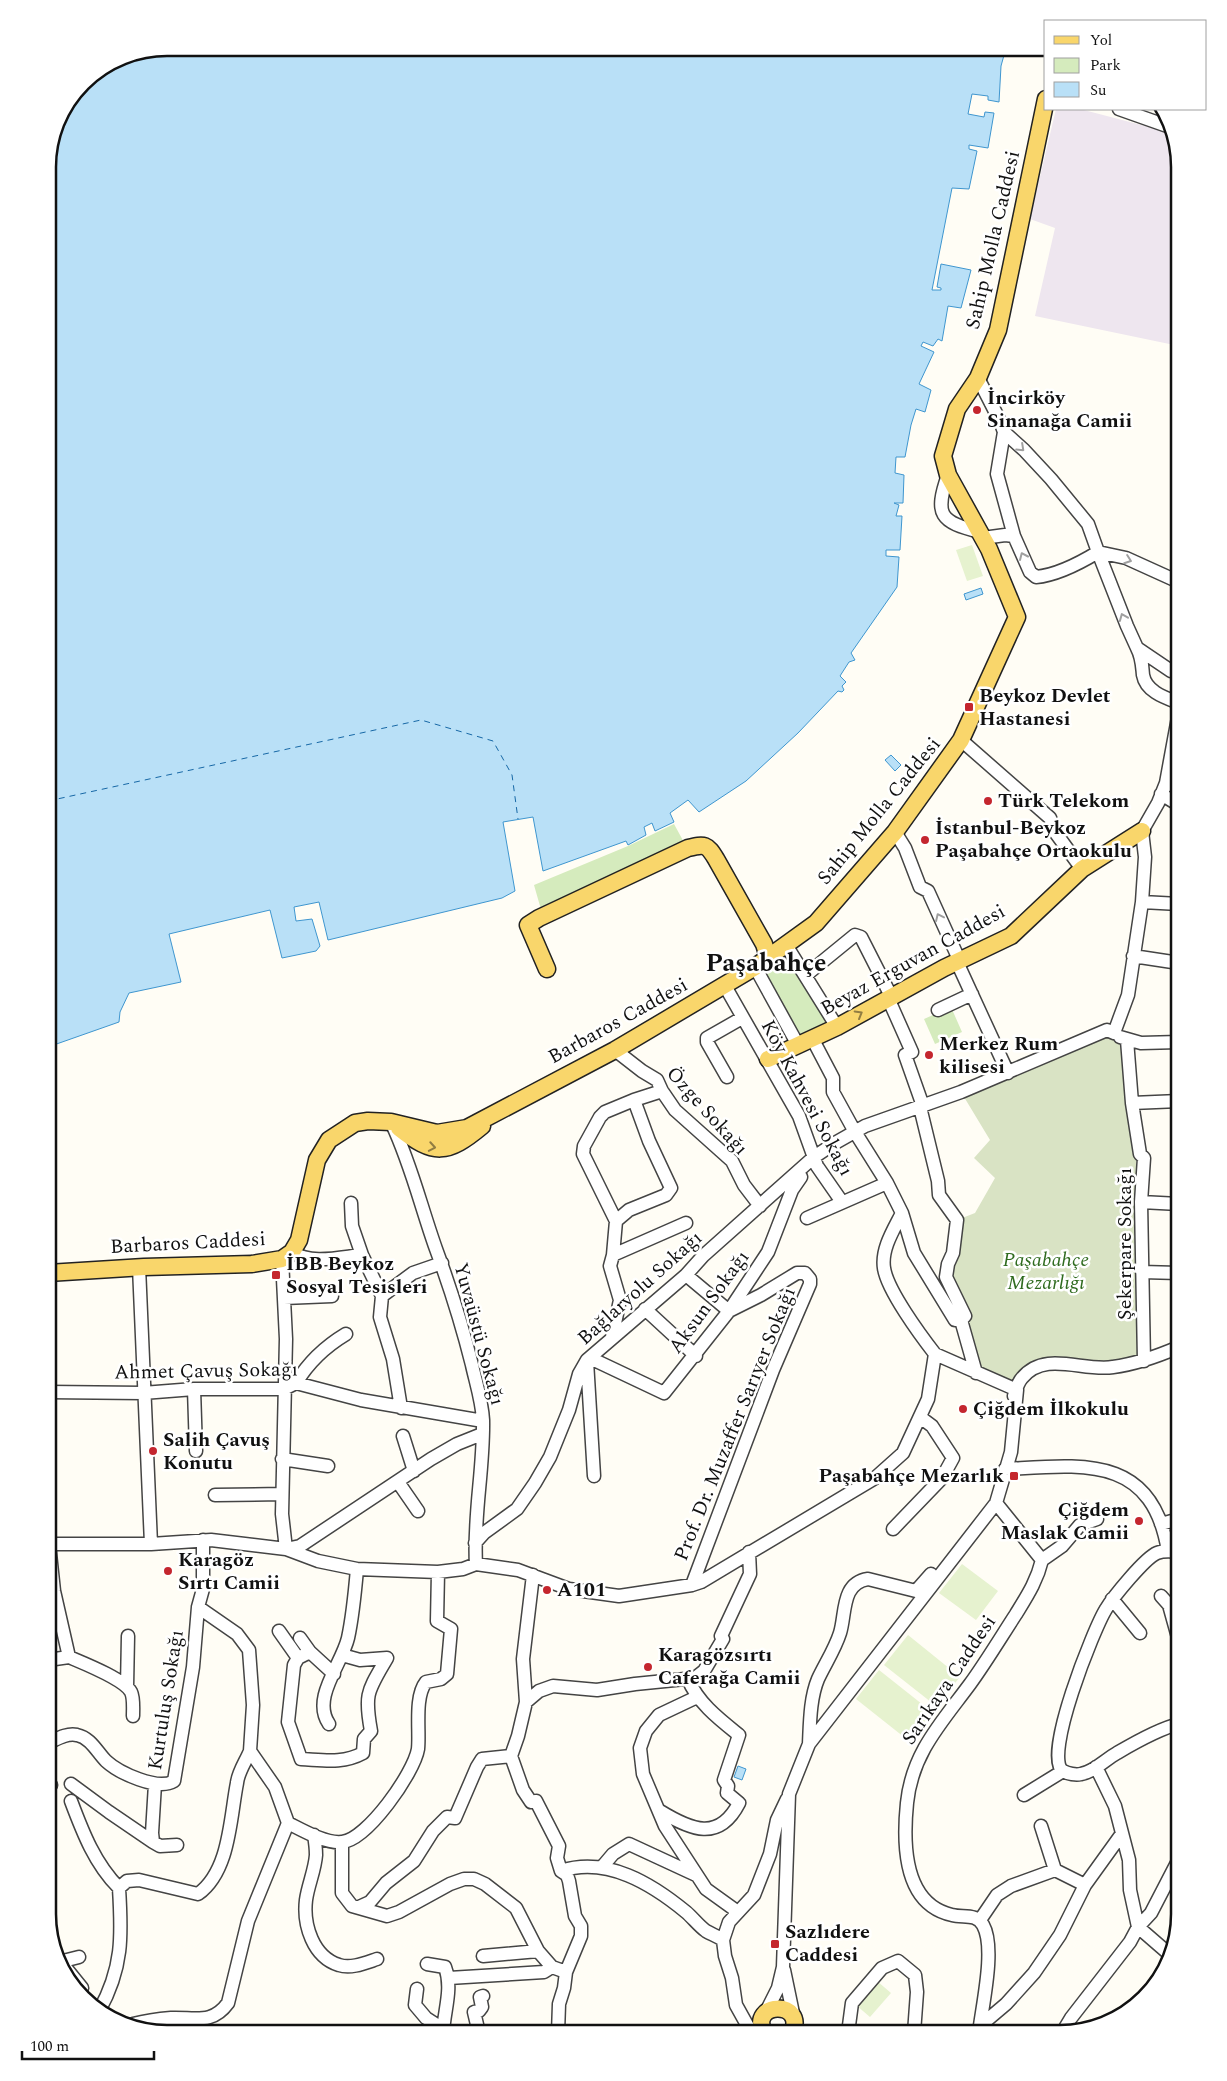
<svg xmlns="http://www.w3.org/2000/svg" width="1227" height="2081" viewBox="0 0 1227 2081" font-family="Spectral,serif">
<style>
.industrial{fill:#eee6ef}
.green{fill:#d5ebbd}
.cemetery{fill:#d9e3c4}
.pitch{fill:#e6f2cf}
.water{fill:#b9e0f7;stroke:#3f96cf}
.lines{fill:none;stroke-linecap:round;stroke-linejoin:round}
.ferry{stroke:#1768a6;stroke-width:1;stroke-dasharray:6 5;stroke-linecap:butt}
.minor-casing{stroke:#444;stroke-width:15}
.major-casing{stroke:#222;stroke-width:19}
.minor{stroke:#fff;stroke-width:12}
.major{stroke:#f9d66b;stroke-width:16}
.oneway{stroke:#a0a0a0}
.oneway2{stroke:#917d42}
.poi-dot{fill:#c4262e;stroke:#fff;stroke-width:2}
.labels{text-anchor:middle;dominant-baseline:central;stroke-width:5;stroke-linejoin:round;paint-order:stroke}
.street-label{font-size:20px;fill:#111;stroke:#fff}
.poi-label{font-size:20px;font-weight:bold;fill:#111;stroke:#fff;text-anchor:start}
.park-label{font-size:20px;font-style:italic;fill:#2f6b1f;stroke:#fff}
.district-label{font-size:25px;font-weight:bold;fill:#111;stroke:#fff}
.rim{fill:none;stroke:#111;stroke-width:2.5}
</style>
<rect width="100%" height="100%" fill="#fffdf5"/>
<path class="industrial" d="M1056 109H1080L1172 133 1179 168V346L1035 316 1055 228 1030 219Z"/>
<path class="green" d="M674 824 686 846 542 913 534 885 628 846Z
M793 959 830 1024 800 1039 764 976Z
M951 1007 962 1032 935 1044 924 1019Z"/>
<path class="cemetery" d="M1107 1030 1127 1040 1134 1105 1144 1361 1039 1365 1017 1390 976 1373 950 1277 957 1220 975 1213 995 1178 974 1158 990 1140 961 1092Z"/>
<path class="pitch" d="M972 545 983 576 967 581 956 550Z
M962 1564 998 1591 976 1620 939 1593Z
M908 1635 960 1677 936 1706 884 1665Z
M879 1670 932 1712 909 1741 856 1699Z
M877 1981 891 1993 870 2017 856 2005Z"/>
<path class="water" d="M168 48H1006L1001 66 999 102 988 100V96L972 94 968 114 984 117 985 112 994 113 988 148 969 145V149L977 151 969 189 952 188 932 290H941V288L937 287 941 264 971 270 961 308 948 306 942 341 938 339 933 346 923 342 921 346 934 352 919 384 931 390 925 412 916 409 911 425 905 457H896L895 473 904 475 903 503H894L899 505 896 516H902L900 550H886V556L899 557 897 587 851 653 855 660 849 662 840 676 846 682 842 686 844 690 842 692 838 691 798 733 746 781 699 812 688 800 670 813 674 822 655 831 652 823 644 827 646 835 628 845 626 841 543 871 533 817 503 822 515 891 502 898 328 940 319 902 294 907 296 921 312 919 320 946 316 951 282 958 270 910 169 934 181 982 129 993 120 1012 119 1022 48 1047V160L57 121 83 83 122 57Z
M981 588 983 594 966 600 964 594Z
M891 755 901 765 895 771 885 760Z
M738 1766 746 1769 742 1780 734 1777Z"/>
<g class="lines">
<path class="ferry" d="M48 801 421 720 493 741 512 775 518 819"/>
<defs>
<path id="minor" d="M1119 109 1170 127
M978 378 1000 421 1004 432 1024 450 1051 479 1088 524 1098 552 1126 558 1179 582
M1004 432 997 474 1014 536
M948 475C934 515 940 522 980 532
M983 538 1005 535 1014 536 1030 572 1036 577C1058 575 1080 563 1098 552L1127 626 1137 648 1171 671H1179
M1137 648C1142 657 1142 665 1143 675 1146 692 1166 698 1179 703
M961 740 1050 818 1055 832 1082 869
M1166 783 1179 787
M1161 794 1179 805
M895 832 905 848 920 887 928 891 957 955V962L1008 1073
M1142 902 1179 904
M786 945 837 1027
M1133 956 1179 963
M755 967 798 1045
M806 975 855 935 861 937 891 996
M725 986 799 1116 817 1166 842 1202
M888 998 912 1052 905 1055 923 1106
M938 1010 972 994
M1120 1037 1141 1043 1179 1042
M812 1038 833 1078V1092L855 1132 887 1183 902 1213 914 1253 955 1320H961
M1127 1040 1132 1103 1140 1154 1144 1158 1141 1202 1144 1361
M615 1050 642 1071 657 1080 662 1091 675 1110 732 1161 744 1185 760 1206
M727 1077 707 1042V1038L742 1018
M1132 1103 1179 1101
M920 1107 938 1181 939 1195 957 1220 953 1253 948 1264 946 1277 965 1316 961 1320 976 1373
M392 1124C411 1164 421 1207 436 1249 450 1287 462 1325 472 1365 476 1383 482 1401 483 1420 484 1469 473 1516 476 1564
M1141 1202 1179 1204
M351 1203 352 1226 362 1255
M902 1213C894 1229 881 1249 884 1268 887 1290 921 1336 935 1354
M807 1218 887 1183
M616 1221 629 1210 666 1195 671 1188 649 1141 634 1100
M292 1252C311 1265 341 1257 362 1255L382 1296 380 1317 393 1359 401 1408
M613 1255 686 1223
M282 1259 286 1339 282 1514 286 1549 300 1546 431 1459 457 1444 482 1434
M139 1267 151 1544
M1142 1272 1179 1273
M686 1275 729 1311
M382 1296 413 1273 442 1263
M284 1298 332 1296
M645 1309 696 1356
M612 1337 620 1300 610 1266 613 1255 616 1221 583 1154 584 1146 600 1117 605 1112 634 1100 662 1091
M590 1358 664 1393 729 1311 768 1252 792 1190 801 1177
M587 1361 594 1476
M296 1383C308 1363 326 1346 346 1334
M194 1389 196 1451
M48 1392 143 1393 194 1389H284L296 1383 361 1400 483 1421
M1014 1396C1016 1390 1018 1382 1022 1378 1045 1350 1083 1372 1113 1367 1137 1364 1158 1356 1179 1347
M403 1436 414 1471
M282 1459 328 1466
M1005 1469C1083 1465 1152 1454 1168 1551
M398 1482 418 1511
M215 1495 282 1494
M1161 1524 1179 1519
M893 1529 942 1478 953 1458 932 1426 920 1417
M475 1543 484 1533 517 1509 535 1483 550 1457 569 1410 579 1374 587 1360 686 1275 703 1256 814 1157 835 1143 865 1126 961 1092 1107 1030 1114 1033 1128 995 1142 902 1145 857 1142 831 1158 803 1166 783 1179 712
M48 1544H151L211 1540 286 1549 318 1561 357 1569 438 1572 463 1569 476 1564 518 1570 569 1589 619 1596 692 1585 701 1582 875 1478 903 1453 928 1399 935 1354 1017 1390
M49 1544 54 1591 69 1657C83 1663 124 1679 131 1692 134 1698 133 1709 133 1716
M1042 1560 1062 1546 1080 1525 1097 1519
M692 1585 773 1370 810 1284V1279L805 1273H797L761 1295 729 1311
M1161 1596 1169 1605 1179 1641
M1112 1599 1140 1633
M279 1631 298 1658
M300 1638 310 1652 334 1674
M310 1652 298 1658 294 1665 288 1722 301 1759C323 1760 343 1764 363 1753L364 1739 371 1731C364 1693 368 1691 387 1658L360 1660 342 1655
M48 1660 69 1657
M127 1687 128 1636
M697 1697 659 1715 646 1731 640 1748 643 1774 665 1826 706 1889 738 1912
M526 1702 523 1659 533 1575
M329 1724C311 1698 342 1664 348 1638 353 1615 355 1592 357 1569
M1179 1724C1161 1728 1134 1743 1117 1753 1106 1759 1094 1772 1081 1774 1076 1775 1068 1774 1063 1771 1042 1758 1094 1628 1106 1609 1113 1597 1145 1558 1157 1553 1164 1550 1172 1551 1179 1552
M48 1743C57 1739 66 1733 77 1735 91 1738 97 1752 106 1761 119 1773 158 1791 174 1781L193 1667 198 1607 203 1589V1540
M809 1744C810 1723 810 1698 818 1679 825 1664 835 1649 840 1633 846 1614 841 1583 868 1579L916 1591 931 1574
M1096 1767 1115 1806 1129 1860 1130 1890 1138 1927 1168 1953
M71 1784 109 1812 153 1842 152 1833 155 1784
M48 1785H51
M1024 1795 1063 1771
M71 1801C83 1833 95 1864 119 1888
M660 1811C691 1830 719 1842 739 1803L727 1793 728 1786 724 1780 739 1735C719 1719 698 1703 688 1679
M288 1823C302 1830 326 1844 342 1842 367 1840 414 1773 418 1749 420 1731 414 1697 426 1682L441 1679 447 1674 451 1629 437 1621 438 1572
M1041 1826 1055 1870
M314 1835C315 1841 316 1848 316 1855 315 1870 308 1885 306 1900 303 1925 313 1957 339 1965 351 1969 365 1963 377 1959
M153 1842 160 1846 177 1845
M342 1842V1893L352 1906 387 1916 399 1912 450 1884 464 1879H474L485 1884 516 1908 538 1951 552 1967 566 1972
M602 1867 613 1854 629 1844 696 1875
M561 1871C607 1856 652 1884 686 1912 693 1918 699 1926 706 1931 711 1934 717 1936 723 1940
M359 1907 370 1902 386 1883 414 1861 433 1831 447 1817 455 1818 477 1767 482 1759 511 1756
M980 1920 997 1895 1011 1886 1055 1870 1085 1885
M483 1956 538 1951
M59 1962 79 1957
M61 1962 82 1988
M427 1964 445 1967C453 1989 444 2010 443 2033
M784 1970 794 2018
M449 1978 544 1972 552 1967
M417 1989 415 2005 426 2018 443 2029
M99 2011C123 1968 122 1936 119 1888L127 1881 139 1880 198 1894C230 1871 230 1818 237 1783 238 1772 246 1761 250 1751
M764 2016 778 1988 783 1967 789 1794 809 1744 996 1503 1011 1452 1017 1390
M133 2024C145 2021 159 2019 171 2018 195 2017 212 2025 228 2003L248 1921 288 1823 275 1787 250 1751 253 1705 249 1650 237 1634 198 1607
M980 2026 1006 2004 1034 1973 1060 1935 1085 1885 1121 1835
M751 2032 736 2005 732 1978 725 1956 723 1940 729 1922 754 1895 770 1854 777 1820 787 1799
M479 2033 474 2012 479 2011 482 2007 480 1997 483 1996
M558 2033 559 2004 564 1988 566 1972 581 1936V1926L575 1916 569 1881 567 1875 561 1871 557 1858 559 1846 536 1801 531 1802 523 1790 511 1756 518 1736 526 1702 539 1691 553 1686 597 1690 635 1684 695 1678 704 1671 723 1639 721 1636 750 1574 749 1552
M848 2033 852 2003 882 1968 898 1961 915 1975 917 1992 914 2033
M979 2033C982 2006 996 1948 983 1925 976 1913 963 1918 952 1915 903 1904 903 1842 907 1803 912 1753 942 1722 970 1684 986 1662 1001 1637 1016 1614 1027 1596 1037 1581 1042 1560L996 1503
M1062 2033 1071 2018 1130 1942 1138 1927 1151 1913 1179 1859"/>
<path id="major" d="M547 969 528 925 539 918 688 848C705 844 707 844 716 859L764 944 768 957
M768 1059 837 1027 944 968 1011 936 1082 869 1142 831
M399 1128C434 1156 447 1155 482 1126
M48 1273 144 1267 252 1264 282 1259 292 1252 299 1240 317 1160 329 1140 355 1123 368 1121 391 1122 437 1133 467 1128 615 1050 755 967 816 923 895 832 961 740 1017 617 989 549 948 475 943 456 957 409 978 378 998 330 1046 99
M764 2033C748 2001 807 2000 792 2033"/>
</defs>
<use href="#minor" class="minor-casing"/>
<use href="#major" class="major-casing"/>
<use href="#minor" class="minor"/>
<use href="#major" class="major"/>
</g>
<defs><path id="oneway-chevron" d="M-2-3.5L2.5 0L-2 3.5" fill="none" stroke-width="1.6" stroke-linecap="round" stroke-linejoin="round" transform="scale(1.25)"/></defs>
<g class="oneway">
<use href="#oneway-chevron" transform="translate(1021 448) rotate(43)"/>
<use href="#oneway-chevron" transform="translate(1023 556) rotate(-114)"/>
<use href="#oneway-chevron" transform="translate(1128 560) rotate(20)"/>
<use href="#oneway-chevron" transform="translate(1123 617) rotate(-112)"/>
<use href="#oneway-chevron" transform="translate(939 917) rotate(-115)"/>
</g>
<g class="oneway2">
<use href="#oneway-chevron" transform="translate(859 1014) rotate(-30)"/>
<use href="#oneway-chevron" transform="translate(432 1147) rotate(10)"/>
</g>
<g class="poi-dot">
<circle cx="977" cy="410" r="5"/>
<rect x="964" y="702" width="10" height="10" rx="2.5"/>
<circle cx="988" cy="801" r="5"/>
<circle cx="925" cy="840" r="5"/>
<circle cx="929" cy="1055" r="5"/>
<rect x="271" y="1270" width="10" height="10" rx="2.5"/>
<circle cx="963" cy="1409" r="5"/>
<circle cx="153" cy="1451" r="5"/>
<rect x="1009" y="1471" width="10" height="10" rx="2.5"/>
<circle cx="1139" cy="1521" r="5"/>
<circle cx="168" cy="1571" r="5"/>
<circle cx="547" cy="1590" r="5"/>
<circle cx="648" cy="1667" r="5"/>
<rect x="770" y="1939" width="10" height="10" rx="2.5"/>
</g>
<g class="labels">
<g class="street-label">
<text transform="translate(993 240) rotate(-77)">Sahip Molla Caddesi</text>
<text transform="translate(879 811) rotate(-51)">Sahip Molla Caddesi</text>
<text transform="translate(913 960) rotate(-29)">Beyaz Erguvan Caddesi</text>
<text transform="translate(618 1021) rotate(-29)">Barbaros Caddesi</text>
<text transform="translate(807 1098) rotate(62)">Köy Kahvesi Sokağı</text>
<text transform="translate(707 1111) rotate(48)">Özge Sokağı</text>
<text transform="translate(188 1243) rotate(-3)">Barbaros Caddesi</text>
<text transform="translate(1125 1244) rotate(-90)">Şekerpare Sokağı</text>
<text transform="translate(640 1288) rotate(-42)">Bağlaryolu Sokağı</text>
<text transform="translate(709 1302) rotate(-54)">Aksun Sokağı</text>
<text transform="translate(479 1334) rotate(75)">Yuvaüstü Sokağı</text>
<text transform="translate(206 1371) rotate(-1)">Ahmet Çavuş Sokağı</text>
<text transform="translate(735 1424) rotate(-68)">Prof. Dr. Muzaffer Sarıyer Sokağı</text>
<text transform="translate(949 1680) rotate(-56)">Sarıkaya Caddesi</text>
<text transform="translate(166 1700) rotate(-81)">Kurtuluş Sokağı</text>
</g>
<g class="poi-label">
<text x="987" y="398">İncirköy<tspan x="987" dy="23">Sinanağa Camii</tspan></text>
<text x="979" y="696">Beykoz Devlet<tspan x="979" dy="23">Hastanesi</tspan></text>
<text x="998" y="801">Türk Telekom</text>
<text x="935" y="828">İstanbul-Beykoz<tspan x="935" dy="23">Paşabahçe Ortaokulu</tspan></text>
<text x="939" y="1044">Merkez Rum<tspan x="939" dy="23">kilisesi</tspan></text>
<text x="286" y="1264">İBB Beykoz<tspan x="286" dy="23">Sosyal Tesisleri</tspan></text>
<text x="973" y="1409">Çiğdem İlkokulu</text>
<text x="163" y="1440">Salih Çavuş<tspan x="163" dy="23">Konutu</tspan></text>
<text x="1004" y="1476" text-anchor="end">Paşabahçe Mezarlık</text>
<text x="1129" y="1510" text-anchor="end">Çiğdem<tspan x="1129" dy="23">Maslak Camii</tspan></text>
<text x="178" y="1560">Karagöz<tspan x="178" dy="23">Sırtı Camii</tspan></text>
<text x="557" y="1590">A101</text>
<text x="658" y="1655">Karagözsırtı<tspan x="658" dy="23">Caferağa Camii</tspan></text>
<text x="785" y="1932">Sazlıdere<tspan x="785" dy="23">Caddesi</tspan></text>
</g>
<g class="park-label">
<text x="1046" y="1260">Paşabahçe<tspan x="1046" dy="23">Mezarlığı</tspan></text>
</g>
<g class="district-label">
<text x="766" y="964">Paşabahçe</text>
</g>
</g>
<path d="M0 0H1227V2081H0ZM167 56H1060A111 111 0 0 1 1171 167V1914A111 111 0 0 1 1060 2025H167A111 111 0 0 1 56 1914V167A111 111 0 0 1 167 56Z" fill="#fff" fill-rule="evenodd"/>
<path class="rim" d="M167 56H1060A111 111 0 0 1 1171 167V1914A111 111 0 0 1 1060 2025H167A111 111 0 0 1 56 1914V167A111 111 0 0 1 167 56Z"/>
<rect x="1044" y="20" width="162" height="90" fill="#ffffff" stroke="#a0a0a0"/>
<rect x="1054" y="36" width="25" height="8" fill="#f9d66b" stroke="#a0a0a0"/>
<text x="1090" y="45" font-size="15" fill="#111111">Yol</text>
<rect x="1054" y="58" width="25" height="15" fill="#d5ebbd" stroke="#a0a0a0"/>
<text x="1090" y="70" font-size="15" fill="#111111">Park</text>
<rect x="1054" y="82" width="25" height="15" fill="#b9e0f7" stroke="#a0a0a0"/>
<text x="1090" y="95" font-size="15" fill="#111111">Su</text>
<path d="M22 2051v8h132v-8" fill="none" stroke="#111111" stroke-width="2.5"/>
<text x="30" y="2051" font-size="15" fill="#111111" stroke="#ffffff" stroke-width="4" paint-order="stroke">100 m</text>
</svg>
